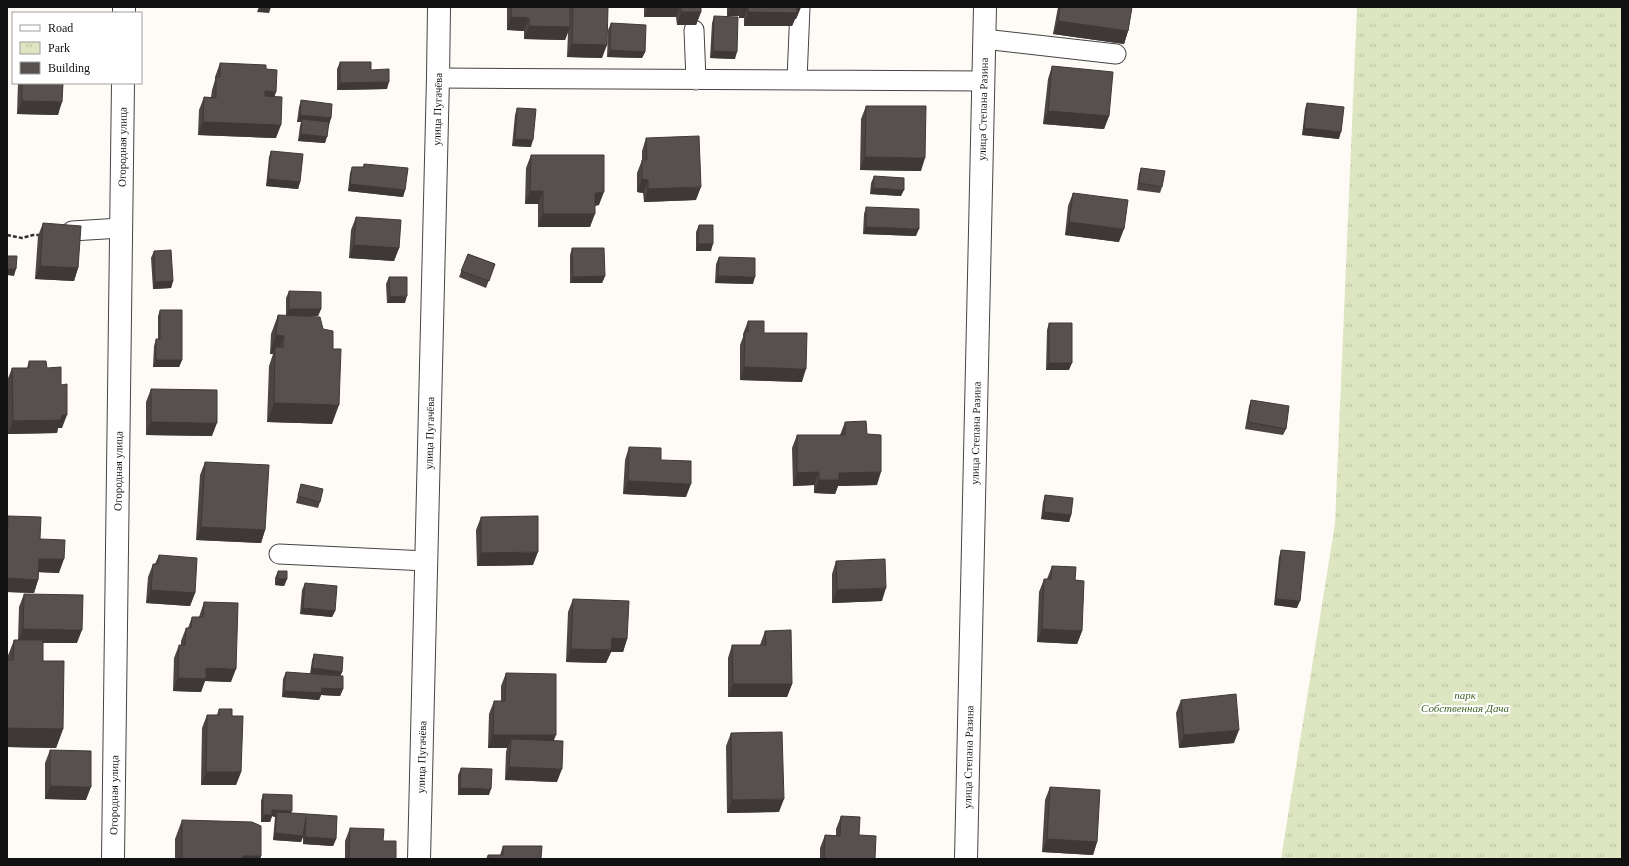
<svg xmlns="http://www.w3.org/2000/svg" width="1629" height="866" viewBox="0 0 1629 866" font-family="'Times New Roman',serif">
<style>
.park{fill:url(#park-tufts)}
.lines{fill:none;stroke-linecap:round;stroke-linejoin:round}
.lane-casing{stroke:#444;stroke-width:21}
.street-casing{stroke:#444;stroke-width:24}
.path{stroke:#333;stroke-width:2.5;stroke-dasharray:4 2;stroke-linecap:butt}
.lane{stroke:#fff;stroke-width:19}
.street{stroke:#fff;stroke-width:22}
.wall{fill:#4c4543}
.shaded-wall{fill:#3e3837}
.building{fill:#58504e;stroke:#3e3837}
.labels{text-anchor:middle;dominant-baseline:central;stroke-width:4;stroke-linejoin:round;paint-order:stroke}
.street-label{font-size:11px;fill:#111;stroke:#fff}
.park-label{font-size:11px;font-style:italic;fill:#416327;stroke:#fff}
</style>
<defs>
<pattern id="park-tufts" width="24" height="20" patternUnits="userSpaceOnUse"><rect width="24" height="20" fill="#dde6c1"/><path d="M3 7l-1-3M5 7V3M7 7l1-3M15 17l-1-3M17 17v-4M19 17l1-3" fill="none" stroke="#bdc4a5"/></pattern>
</defs>
<rect width="100%" height="100%" fill="#fefaf5"/>
<path class="park" d="M1357 7H1622V859H1281L1335 524Z"/>
<g class="lines">
<defs>
<path id="lane" d="M694 30 696 80
M984 39 1116 54
M438 78 984 81
M797 80 800 7
M72 231 121 228
M279 554 427 561"/>
<g id="street">
<path d="M124 13V7"/>
<path id="s1" d="M113 859 123 83"/>
<path id="s2" d="M419 859 438 78 439 7"/>
<path id="s3" d="M966 859 985 7"/>
</g>
</defs>
<use href="#lane" class="lane-casing"/>
<use href="#street" class="street-casing"/>
<path class="path" d="M7 235 22 238 33 235H42"/>
<use href="#lane" class="lane"/>
<use href="#street" class="street"/>
</g>
<path class="wall" d="M507 7H608L602 58 567 57 568 32 565 40 524 39V31L507 30Z
M644 7H701V12L696 25H677L676 17H644Z
M727 7H801L796 19H795L792 26H744V18H739V16H727Z
M1058 7H1132L1128 31 1124 44 1053 34Z
M714 16 735 59 710 58 712 23Z
M611 23 645 52 642 58 607 57 608 30Z
M340 62 371 70 387 89 337 90V69Z
M220 63 266 69 275 97 276 138 198 135 199 110 204 97H211L212 90 215 80V77Z
M1052 66 1109 116 1104 129 1043 124 1048 79Z
M18 83H63L58 115 17 114Z
M301 100 331 118 329 124 325 143 298 141 300 126 301 122H297L299 107Z
M1307 103 1339 139 1302 135 1305 109Z
M866 106 921 171 860 170 861 119Z
M517 108 531 147 512 146 515 115Z
M646 138 696 200 644 202 643 193 637 192V173L642 160V151Z
M271 151 300 182 298 189 266 186 269 157Z
M531 155 599 205 595 206 590 227H538V204H525L526 168Z
M364 164 405 190 403 197 348 191 350 173 352 167H363Z
M1141 168 1162 187 1160 193 1137 190 1139 174Z
M874 176 901 196 870 194 871 183Z
M1073 193 1119 242 1065 235 1068 206Z
M866 207 916 236 863 234 864 214Z
M356 217 399 248 394 261 349 258 351 230Z
M43 223 78 268 74 281 35 279 38 236Z
M699 225 711 251H696V232Z
M572 248 605 276 602 283H570V255Z
M154 251 173 281 171 288 153 289 151 258Z
M468 254 495 264 486 288 459 277Z
M719 257 753 284 715 283 716 264Z
M389 277 405 303H387L386 284Z
M289 291 321 309 318 316H286V298Z
M160 310 182 360 179 367H153L154 346 156 339H158V316Z
M278 315 323 329 333 349 332 424 267 422 269 366 273 354H270L271 334Z
M748 321 764 333 802 382 740 380V345L743 337V334Z
M1049 323 1069 370H1046L1047 330Z
M29 361 47 368 62 428H58L57 433 8 434 7 381 12 368H27Z
M151 389 212 436 146 435V402Z
M1251 400 1286 429 1283 435 1245 429 1249 406Z
M845 422 867 434 877 485 838 486 835 494 814 493V485L793 486 792 448 797 435H840Z
M629 447 661 460 686 497 623 494 625 460Z
M205 462 265 530 261 543 196 540 200 475Z
M301 484 320 502 318 508 296 503Z
M1045 495 1071 515 1069 522 1041 519 1043 502Z
M8 516 40 539 59 573 39 572 38 580 34 593 7 592V520Z
M481 517 533 565 477 566 476 530Z
M1281 550 1297 608 1274 605 1279 557Z
M159 555 195 593 190 606 146 603 148 577 153 564H155Z
M836 561 882 601 832 603V574Z
M1052 566 1075 580 1082 631 1077 644 1037 642 1039 592 1044 579H1047Z
M278 571 287 579 284 586 275 585V578Z
M305 583 335 611 332 617 300 614 302 590Z
M24 594 77 643H43V661L63 729 56 748 7 747V658L14 640H18L19 607Z
M573 599 627 639 623 652H611L606 663 566 662 568 612Z
M204 602 231 682 205 681 201 692 173 691 174 658 179 645H181V641L186 628H188L192 617H199Z
M765 631 792 684 787 697H728V658L732 645H760Z
M314 654 342 672 340 676 343 689 340 696 321 695 319 700 282 697 283 679 286 672 310 674 312 660Z
M506 673 554 741 557 782 505 780 506 752 507 748H488L489 714 494 701H501V686Z
M1181 700 1234 743 1179 748 1176 713Z
M219 709 232 716 241 772 236 785H201L202 728 207 715H217Z
M731 733 779 812 727 813 726 746Z
M50 750 86 800 45 799V763Z
M461 768 489 795H458V775Z
M1050 787 1097 842 1093 855 1042 852 1045 800Z
M263 794 291 813 336 839 333 846 303 844V837L301 842 273 840 275 817 272 816 270 822H261V801Z
M841 816 859 835 875 859H820V848L825 835 836 836V829Z
M182 820 261 856 260 859H175V839Z
M350 828 383 841 396 859H345V841Z
M503 846 541 859H486L488 855H500Z"/>
<path class="shaded-wall" d="M259 7H271L269 13 257 12Z
M648 7H680L676 17H644Z
M730 7H742L739 16H727Z
M743 7H748L744 18H739Z
M797 7H801L796 19H795L792 26H744L748 12Z
M681 12H701L696 25H677Z
M511 17 529 18 524 31 507 30Z
M1058 21 1128 31 1124 44 1053 34Z
M529 26 570 27 565 40 524 39Z
M572 44 607 45 602 58 567 57Z
M610 50 645 52 642 58 607 57Z
M713 51 737 52 735 59 710 58Z
M389 82 387 89 337 90 340 83Z
M265 91 276 92 272 105 260 104Z
M22 101 62 102 58 115 17 114Z
M1048 111 1109 116 1104 129 1043 124Z
M300 115 331 118 329 125 302 119 301 122H297Z
M203 122 281 125 276 138 198 135Z
M1304 128 1341 132 1339 139 1302 135Z
M301 134 327 137 325 143 298 141Z
M515 139 533 140 531 147 512 146Z
M865 157 925 158 921 171 860 170Z
M268 179 300 182 298 189 266 186Z
M642 179 648 180 643 193 637 192Z
M350 184 405 190 403 197 348 191Z
M701 187 696 200 644 202 648 189Z
M873 188 904 190 901 196 870 194Z
M530 191H543L538 204H525Z
M604 192 599 205 591 206 595 193Z
M543 214H595L590 227H538Z
M1069 222 1124 229 1119 242 1065 235Z
M866 227 919 229 916 236 863 234Z
M698 244H713L711 251H696Z
M354 245 399 248 394 261 349 258Z
M40 266 78 268 74 281 35 279Z
M7 269H16L14 276 7 275Z
M605 276 602 283H570L573 277Z
M718 276 755 277 753 284 715 283Z
M173 281 171 288 153 289 155 282Z
M407 296 405 303H387L390 297Z
M289 309H321L318 316H286Z
M276 335 284 336 277 355 275 347 273 354H270Z
M156 360H182L179 367H153Z
M1049 363H1072L1069 370H1046Z
M744 367 806 369 802 382 740 380Z
M274 403 339 405 332 424 267 422Z
M62 415H67L62 428H58L57 433 8 434 13 421Z
M151 422 217 423 212 436 146 435Z
M819 472 814 485 793 486 797 473Z
M881 472 877 485 838 486 835 494 814 493 819 480 839 473Z
M628 481 691 484 686 497 623 494Z
M1044 512 1071 515 1069 522 1041 519Z
M201 527 265 530 261 543 196 540Z
M538 552 533 565 477 566 481 553Z
M39 559H64L59 573 35 572Z
M7 578 38 580 34 593 7 592Z
M278 579H287L284 586 275 585Z
M886 588 882 601 832 603 837 590Z
M151 590 195 593 190 606 146 603Z
M1276 599 1300 601 1297 608 1274 605Z
M303 608 335 611 332 617 300 614Z
M23 629 82 630 77 643 18 642Z
M1042 629 1082 631 1077 644 1037 642Z
M612 638 627 639 623 652H611L606 663 566 662 571 649Z
M206 668 236 669 231 682 205 681 201 692 173 691 178 678Z
M312 668 342 672 339 679 310 675Z
M733 684H792L787 697H728Z
M322 688 343 689 340 696 321 695 319 700 282 697 284 691Z
M7 728 63 729 56 748 7 747Z
M1239 730 1234 743 1179 748 1184 735Z
M493 735H556L551 748 511 739 507 748H488Z
M509 767 562 769 557 782 505 780Z
M206 772H241L236 785H201Z
M50 786 91 787 86 800 45 799Z
M460 788 491 789 489 795H458Z
M784 799 779 812 727 813 732 800Z
M272 810 292 811 289 817 277 812 275 817 272 816 270 822H261L263 815Z
M275 833 303 836 301 842 273 840Z
M305 837 336 839 333 846 303 844Z
M1047 839 1097 842 1093 855 1042 852Z
M243 856H261L260 859H242Z"/>
<path class="building" d="M512 7H570V27L529 26V18L511 17Z
M573 7H608L607 45 572 44Z
M681 7H701V12H681Z
M748 7H797V13L748 12Z
M1060 7H1132L1128 31 1058 21Z
M714 16 738 17 737 52 713 51Z
M611 23 646 25 645 52 610 50Z
M340 62H371V70L389 69V82L340 83Z
M220 63 266 65V69L277 70 276 92 265 91V96L282 97 281 125 203 122 204 97 216 98V77H220Z
M1052 66 1113 72 1109 116 1048 111Z
M22 83H63L62 102 22 101Z
M301 100 332 104 331 118 300 115Z
M1307 103 1344 107 1341 132 1304 128Z
M866 106H926L925 158 865 157Z
M517 108 536 109 533 140 515 139Z
M302 119 329 122 327 137 301 134Z
M699 136 701 187 648 189V180L642 179V160H647L646 138Z
M271 151 303 154 300 182 268 179Z
M531 155H604V192L595 193V214H543V191H530Z
M364 164 408 168 405 190 350 184 352 167H364Z
M1141 168 1165 171 1162 187 1139 183Z
M874 176 904 178V190L873 188Z
M1073 193 1128 200 1124 229 1069 222Z
M866 207 919 209V229L866 227Z
M356 217 401 220 399 248 354 245Z
M43 223 81 226 78 268 40 266Z
M699 225H713V244H698Z
M572 248H604L605 276 573 277Z
M171 250 173 281 155 282 154 251Z
M468 254 495 264 489 281 461 271Z
M7 256H17L16 269H7Z
M719 257 755 258V277L718 276Z
M389 277H407V296L390 297Z
M289 291 321 292V309H289Z
M160 310H182V360H156V339H160Z
M278 315 320 317 323 329 333 331V349H341L339 405 274 403 275 347H283L284 336 276 335Z
M748 321H764V333H807L806 369 744 367 745 332H748Z
M1049 323H1072V363H1049Z
M29 361H46L47 368 61 367V385L67 384V415H62L61 420 13 421 12 368H29Z
M151 389 217 390V423L151 422Z
M1251 400 1289 406 1286 429 1248 422Z
M866 421 867 434 881 435V472L839 473V480H819V472L797 473V435H845V422Z
M629 447 661 448V460L691 461V484L628 481Z
M205 462 269 465 265 530 201 527Z
M301 484 323 489 320 502 298 496Z
M1045 495 1073 498 1071 515 1044 512Z
M8 516 41 517 40 539 65 540 64 559H39L38 580 7 578V552Z
M538 516V552L481 553V517Z
M1281 550 1305 552 1300 601 1276 599Z
M159 555 197 558 195 593 151 590 153 564H158Z
M885 559 886 588 837 590 836 561Z
M1052 566 1076 567 1075 580 1084 581 1082 631 1042 629 1044 579H1051Z
M278 571H287V579H278Z
M305 583 337 586 335 611 303 608Z
M24 594 83 595 82 630 23 629Z
M573 599 629 601 627 639 612 638 611 650 571 649Z
M204 602 238 603 236 669 206 668V679L178 678 179 645H185L186 628H191L192 617H203Z
M791 630 792 684H733L732 645H766L765 631Z
M14 640H43V661H64L63 729 7 728V660H13Z
M314 654 343 657 342 672 312 668Z
M286 672 343 676V689L322 688 321 693 284 691Z
M506 673 556 674V735H493L494 701H505Z
M1236 694 1239 730 1184 735 1181 700Z
M219 709H232V716H243L241 772H206L207 715H219Z
M782 732 784 799 732 800 731 733Z
M511 739 563 741 562 769 509 767Z
M50 750 91 751V787L50 786Z
M461 768 492 769 491 789 460 788Z
M1050 787 1100 790 1097 842 1047 839Z
M263 794 292 795V811L272 810V815H263Z
M277 812 337 816 336 839 305 837 306 817 303 836 275 833Z
M841 816 860 817 859 835 876 836 875 859H824L825 835 840 836Z
M182 820 252 822 261 826V856H243V859H182Z
M350 828 384 829 383 841H396V859H349Z
M503 846H542L541 859H488V855H503Z"/>
<g class="labels">
<g class="street-label">
<text stroke="none"><textPath href="#s2" startOffset="750">улица Пугачёва</textPath></text>
<text stroke="none"><textPath href="#s3" startOffset="750">улица Степана Разина</textPath></text>
<text stroke="none"><textPath href="#s1" startOffset="712">Огородная улица</textPath></text>
<text stroke="none"><textPath href="#s2" startOffset="426">улица Пугачёва</textPath></text>
<text stroke="none"><textPath href="#s3" startOffset="426">улица Степана Разина</textPath></text>
<text stroke="none"><textPath href="#s1" startOffset="388">Огородная улица</textPath></text>
<text stroke="none"><textPath href="#s2" startOffset="102">улица Пугачёва</textPath></text>
<text stroke="none"><textPath href="#s3" startOffset="102">улица Степана Разина</textPath></text>
<text stroke="none"><textPath href="#s1" startOffset="64">Огородная улица</textPath></text>
</g>
<g class="park-label">
<text x="1465" y="695">парк<tspan x="1465" dy="13">Собственная Дача</tspan></text>
</g>
</g>
<rect width="1629" height="866" fill="none" stroke="#111111" stroke-width="16"/>
<rect x="12" y="12" width="130" height="72" fill="#ffffff" stroke="#a0a0a0"/>
<rect x="20" y="25" width="20" height="6" fill="#ffffff" stroke="#a0a0a0"/>
<text x="48" y="32" font-size="12" fill="#111111">Road</text>
<rect x="20" y="42" width="20" height="12" fill="url(#park-tufts)" stroke="#a0a0a0"/>
<text x="48" y="52" font-size="12" fill="#111111">Park</text>
<rect x="20" y="62" width="20" height="12" fill="#58504e" stroke="#a0a0a0"/>
<text x="48" y="72" font-size="12" fill="#111111">Building</text>
</svg>
